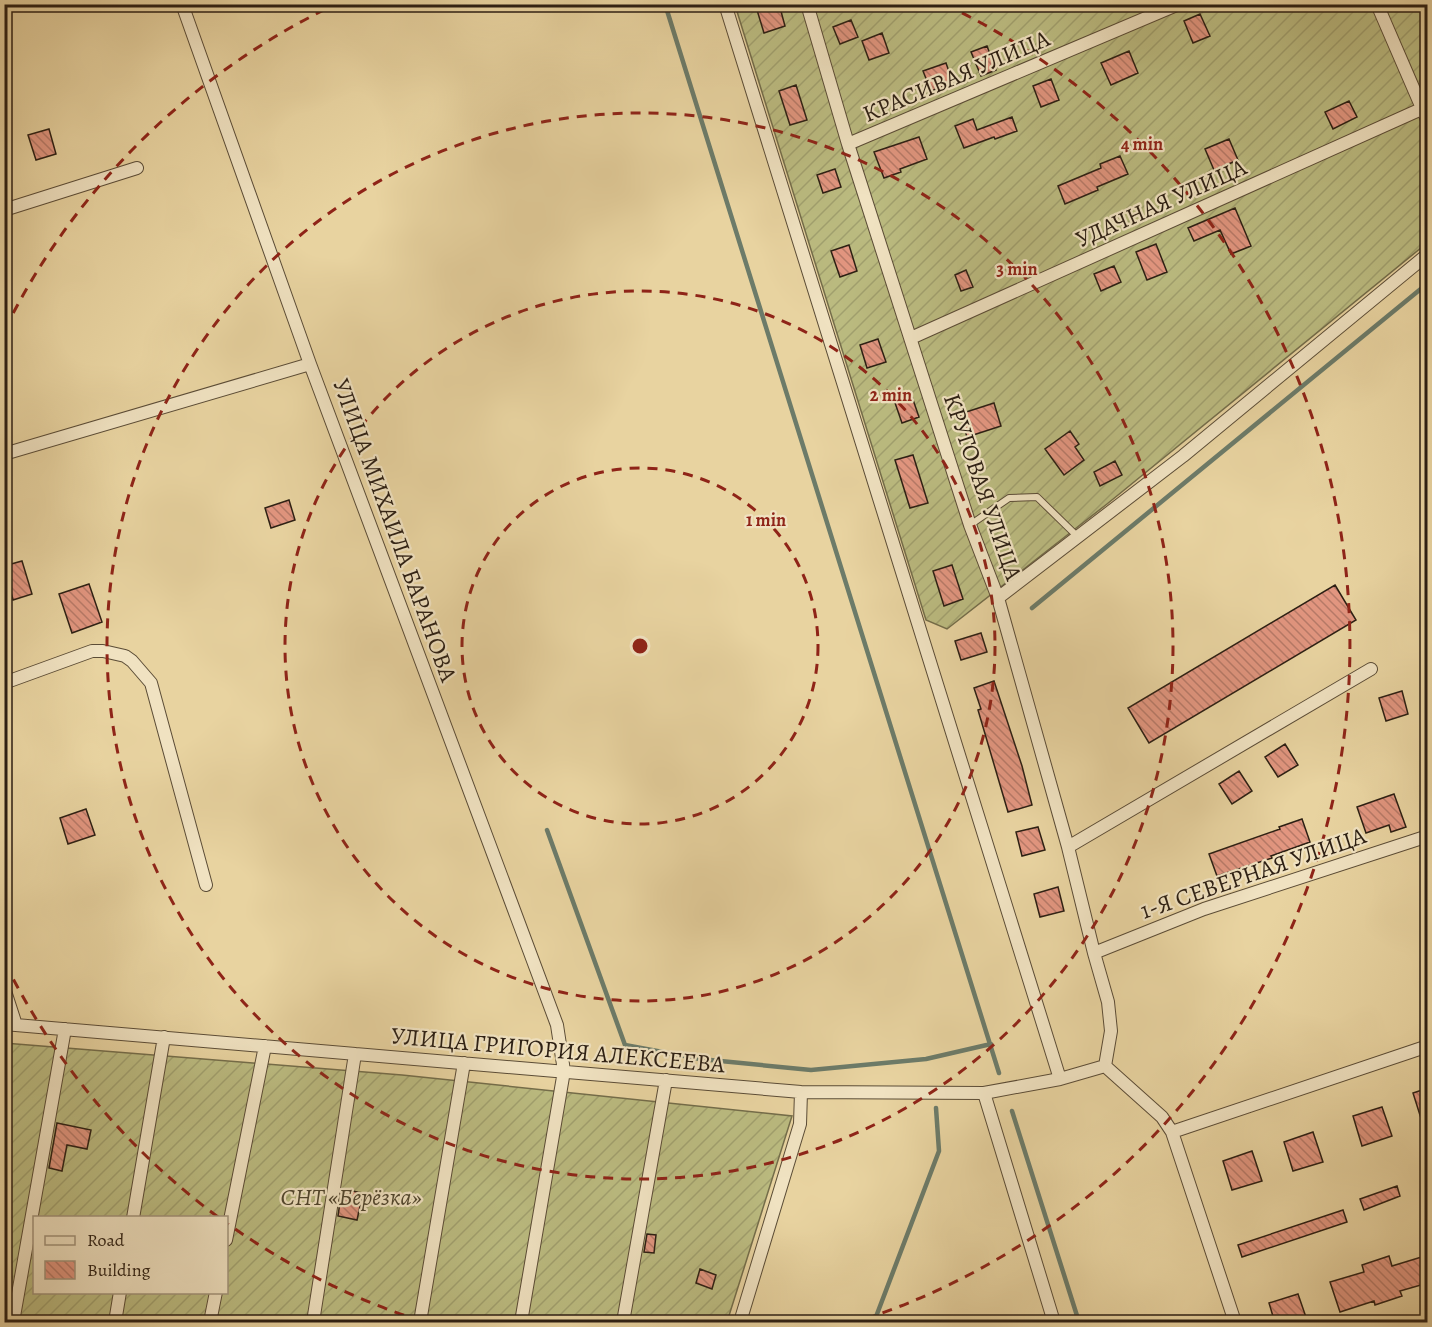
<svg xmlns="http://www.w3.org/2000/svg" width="1432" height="1327" viewBox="0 0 1432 1327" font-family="Alegreya,serif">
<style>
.garden{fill:url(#garden-furrows);stroke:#746d4a;stroke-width:1.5;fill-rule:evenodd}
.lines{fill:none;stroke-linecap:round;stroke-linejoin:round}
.stream{stroke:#6c7b69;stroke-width:4.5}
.building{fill:url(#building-back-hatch);stroke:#2c1f13;stroke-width:1.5}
.lane-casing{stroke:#5b4c36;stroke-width:8}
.street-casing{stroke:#5b4c36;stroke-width:14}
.lane{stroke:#f0e2c1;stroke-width:6}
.street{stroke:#f0e2c1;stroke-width:12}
.ring{fill:none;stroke:#8f2418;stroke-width:3;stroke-dasharray:10 8}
.labels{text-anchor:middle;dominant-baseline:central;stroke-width:4.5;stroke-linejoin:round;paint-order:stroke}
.street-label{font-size:24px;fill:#2c1f13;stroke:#f0e2c1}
.park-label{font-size:24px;font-style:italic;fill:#50462e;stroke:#f0e2c1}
.centre{fill:#8f2418;stroke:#f0e2c1;stroke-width:3}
.ring-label{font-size:18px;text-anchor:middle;font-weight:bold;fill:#8f2418;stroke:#f0e2c1;stroke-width:4.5;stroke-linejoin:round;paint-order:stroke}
</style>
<defs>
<pattern id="garden-furrows" width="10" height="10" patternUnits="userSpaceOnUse" patternTransform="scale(1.5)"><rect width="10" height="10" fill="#bbbb80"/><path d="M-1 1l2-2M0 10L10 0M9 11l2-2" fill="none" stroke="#a1a06e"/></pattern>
<pattern id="building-back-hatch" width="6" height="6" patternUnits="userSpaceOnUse" patternTransform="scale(1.5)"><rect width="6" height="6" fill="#e29680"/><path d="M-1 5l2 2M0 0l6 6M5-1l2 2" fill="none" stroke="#b77a68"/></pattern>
</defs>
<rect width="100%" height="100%" fill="#e8d3a0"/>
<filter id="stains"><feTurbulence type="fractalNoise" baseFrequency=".00333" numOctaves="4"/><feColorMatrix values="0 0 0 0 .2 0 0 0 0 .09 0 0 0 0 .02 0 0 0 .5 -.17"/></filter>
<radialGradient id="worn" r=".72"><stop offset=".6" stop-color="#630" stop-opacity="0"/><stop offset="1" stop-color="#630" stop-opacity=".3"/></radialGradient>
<path class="garden" d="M735 5H1427V243L1107 504 947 629 926 620Z
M4 1043 402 1075 792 1116 727 1322H5ZM34 1218H226V1292H34Z"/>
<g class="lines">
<path class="stream" d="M665 4 999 1073
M1032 608 1428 283
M547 830 625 1045 700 1059 811 1070 926 1059 991 1044
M1012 1111 1079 1322
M874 1322 939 1151 936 1108"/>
</g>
<path class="building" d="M775 4H779L785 26 764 33 757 10Z
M1200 14 1210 36 1193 43 1184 21Z
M851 20 858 37 840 44 833 27Z
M882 33 889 53 869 60 862 41Z
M987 46 996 70 981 76 971 52Z
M1129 51 1138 73 1111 85 1101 63Z
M946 63 953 83 931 91 923 71Z
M1051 79 1059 100 1041 107 1033 86Z
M796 85 807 120 790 125 779 91Z
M1349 101 1357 117 1333 129 1325 112Z
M1012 117 1017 131 995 139 994 137 964 148 955 126 973 119 977 130Z
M49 129 56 154 36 160 28 135Z
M919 137 927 159 900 169 901 172 884 178 874 152Z
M1229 139 1238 160 1214 170 1205 149Z
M1120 156 1128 174 1097 187 1098 190 1065 204 1058 186 1101 168 1100 164Z
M835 169 841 187 823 193 817 175Z
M1235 208 1251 246 1231 254 1220 230 1194 241 1188 228Z
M1156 244 1167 272 1147 280 1136 252Z
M849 245 857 271 840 277 831 251Z
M1114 266 1121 282 1101 291 1094 274Z
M966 270 973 287 961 291 955 275Z
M878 339 886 362 867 368 860 345Z
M910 391 919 417 902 423 893 397Z
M994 403 1001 426 967 437 960 414Z
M1070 431 1079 444 1075 447 1084 460 1064 475 1045 449Z
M913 455 928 503 910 508 895 460Z
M1115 461 1122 475 1100 486 1094 472Z
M289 500 295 520 271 528 265 508Z
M22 561 32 594 13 600 4 566Z
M952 565 963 599 944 606 933 571Z
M89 584 102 622 72 633 59 594Z
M1335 585 1356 620 1149 743 1128 708Z
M981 633 987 652 961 660 955 641Z
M994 681 1022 766 1032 805 1008 812 978 710 981 709 974 688Z
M1402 691 1408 714 1386 721 1379 698Z
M1285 744 1298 765 1278 777 1265 757Z
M1239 771 1252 791 1232 804 1219 784Z
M1394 794 1406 827 1391 832 1389 825 1366 833 1357 807Z
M86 809 95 835 68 844 60 818Z
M1302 819 1310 842 1271 856 1272 858 1217 876 1209 854 1280 829 1279 827Z
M1038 827 1045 850 1022 856 1016 832Z
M1058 887 1064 911 1040 917 1034 894Z
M1428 1088V1131H1425L1413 1093Z
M1382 1107 1392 1136 1362 1146 1353 1116Z
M57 1123 91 1130 87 1149 67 1145 62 1171 49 1168Z
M1313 1132 1323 1162 1293 1171 1284 1142Z
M1252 1151 1262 1181 1232 1190 1223 1161Z
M1397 1186 1400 1196 1364 1210 1360 1199Z
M342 1189 363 1193 357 1220 338 1216Z
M1343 1210 1347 1222 1242 1257 1238 1245Z
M647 1234 656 1235 654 1253 644 1252Z
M1428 1255V1283L1400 1291 1402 1296 1375 1305 1374 1301 1340 1312 1330 1282 1364 1272 1362 1265 1389 1256 1392 1266Z
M700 1269 716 1275 712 1289 696 1283Z
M1298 1294 1308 1323H1275L1269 1303Z"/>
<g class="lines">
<defs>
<path id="lane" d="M970 525 1009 498 1037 497 1078 537"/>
<path id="street" d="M182 4 310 364 557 1025 564 1071 521 1322
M725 4 1060 1079
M807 4 848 144 970 525 998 598 1068 847 1094 953 1108 1002 1111 1031 1105 1066
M1377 4 1428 122
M848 144 1179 4
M4 210 137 168
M911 338 1428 106
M4 454 310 364
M998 598 1183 456 1428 254
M4 683 92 651H103L125 656 132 661 151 683 206 885
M1068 847 1371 669
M1094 953 1204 909 1428 836
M4 988 16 1025
M4 1024 801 1092 984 1093 1060 1079 1105 1066
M1105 1066 1162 1117 1172 1132 1235 1322
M984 1093 1054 1322
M1172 1132 1428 1046
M133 1218 164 1037
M226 1240 265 1046
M13 1322 65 1029
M115 1322 120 1292
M210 1322 216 1292
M313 1322 355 1054
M420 1322 464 1063
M623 1322 666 1080
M740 1322 800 1124 801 1092"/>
</defs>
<use href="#lane" class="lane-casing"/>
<use href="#street" class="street-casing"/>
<use href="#lane" class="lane"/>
<use href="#street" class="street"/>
</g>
<g class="ring">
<circle cx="640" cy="646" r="178"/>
<circle cx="640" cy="646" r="355"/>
<circle cx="640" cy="646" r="533"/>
<path d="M421 1321A710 710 0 0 1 228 1224M218 1217A710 710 0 0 1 5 963M5 329A710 710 0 0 1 334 5M946 5A710 710 0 0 1 859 1321"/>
</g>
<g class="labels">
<g class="street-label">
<text transform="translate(956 76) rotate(-23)">КРАСИВАЯ УЛИЦА</text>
<text transform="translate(1161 203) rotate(-24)">УДАЧНАЯ УЛИЦА</text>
<text transform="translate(983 487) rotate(71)">КРУГОВАЯ УЛИЦА</text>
<text transform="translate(395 530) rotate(70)">УЛИЦА МИХАИЛА БАРАНОВА</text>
<text transform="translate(1253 873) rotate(-19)">1-Я СЕВЕРНАЯ УЛИЦА</text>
<text transform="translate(558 1050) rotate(5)">УЛИЦА ГРИГОРИЯ АЛЕКСЕЕВА</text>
</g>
<g class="park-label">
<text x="351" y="1197">СНТ «Берёзка»</text>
</g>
</g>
<circle cx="640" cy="646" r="9" class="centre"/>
<g class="ring-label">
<text x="1142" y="150">4 min</text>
<text x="1017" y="275">3 min</text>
<text x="891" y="401">2 min</text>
<text x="766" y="526">1 min</text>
</g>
<rect width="1432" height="1327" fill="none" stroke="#e8d3a0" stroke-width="24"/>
<rect x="6" y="6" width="1420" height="1315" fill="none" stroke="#2c1f13" stroke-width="3"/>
<rect x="12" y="12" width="1408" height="1303" fill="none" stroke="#2c1f13" stroke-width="1.5"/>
<rect x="33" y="1216" width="195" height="78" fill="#f0e2c1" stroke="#a2947b" stroke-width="1.5"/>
<rect x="45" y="1236" width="30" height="9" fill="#f0e2c1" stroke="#a2947b" stroke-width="1.5"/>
<text x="87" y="1246" font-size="18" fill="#2c1f13">Road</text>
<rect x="45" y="1261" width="30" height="18" fill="url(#building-back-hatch)" stroke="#a2947b" stroke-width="1.5"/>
<text x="87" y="1276" font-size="18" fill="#2c1f13">Building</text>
<rect width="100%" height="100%" filter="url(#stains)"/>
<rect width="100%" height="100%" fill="url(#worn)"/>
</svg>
